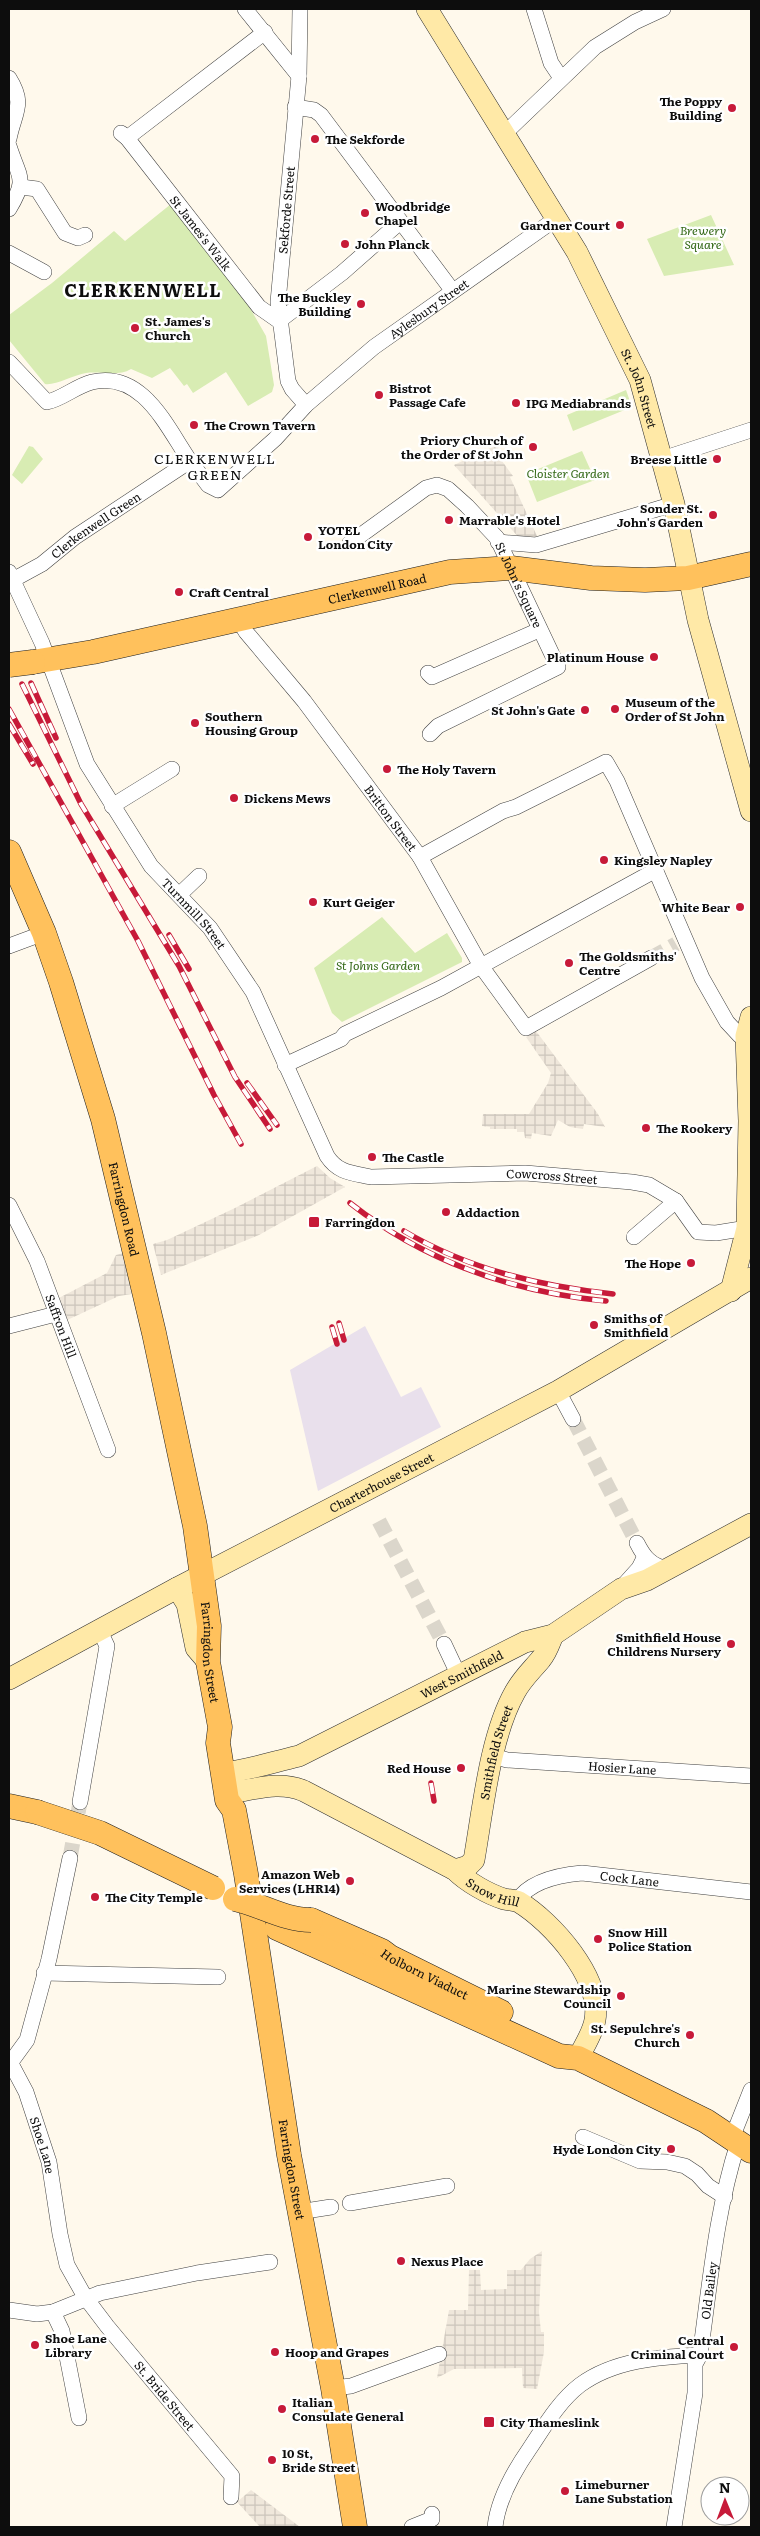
<svg xmlns="http://www.w3.org/2000/svg" width="760" height="2536" viewBox="0 0 760 2536" font-family="Literata,serif">
<style>
.industrial{fill:#e9e0ec}
.green{fill:#d8ecb3}
.plaza{fill:url(#plaza-grid)}
.lines{fill:none;stroke-linecap:round;stroke-linejoin:round}
.street-tunnel{stroke:#dbd6cb;stroke-width:15;stroke-dasharray:15 8;stroke-linecap:butt}
.street-casing{stroke:#404040;stroke-width:16}
.secondary-casing{stroke:#2f2f2f;stroke-width:22}
.primary-casing{stroke:#1e1e1e;stroke-width:25}
.street{stroke:#fff;stroke-width:15}
.secondary{stroke:#ffe9a7;stroke-width:21}
.primary{stroke:#ffc15c;stroke-width:24}
.rail-casing{stroke:#c71a39;stroke-width:5.5}
.rail{stroke:#fff;stroke-width:4;stroke-dasharray:11;stroke-linecap:butt}
.primary-bridge-casing{stroke:#1e1e1e;stroke-width:25;stroke-linecap:butt}
.primary-bridge{stroke:#ffc15c;stroke-width:24}
.poi-dot{fill:#c71a39;stroke:#fff;stroke-width:2}
.labels{text-anchor:middle;dominant-baseline:central;stroke-width:5;stroke-linejoin:round;paint-order:stroke}
.poi-label{font-size:12px;font-weight:bold;fill:#0d0d0d;stroke:#fff;text-anchor:start}
.street-label{font-size:12px;fill:#0d0d0d;stroke:#fff}
.park-label{font-size:12px;font-style:italic;fill:#346918;stroke:#fff}
.neighbourhood-label{font-size:14px;letter-spacing:1px;fill:#0d0d0d;stroke:#fff}
.district-label{font-size:18px;font-weight:bold;letter-spacing:1px;fill:#0d0d0d;stroke:#fff}
</style>
<defs>
<pattern id="plaza-grid" width="8" height="8" patternUnits="userSpaceOnUse" patternTransform="scale(1.25)"><rect width="8" height="8" fill="#efe7db"/><path d="M0 4h8M4 0v8" fill="none" stroke="#ccc5bb"/></pattern>
</defs>
<rect width="100%" height="100%" fill="#fff9ec"/>
<path class="industrial" d="M365 1326 401 1397 421 1387 441 1427 318 1491 290 1370Z"/>
<path class="green" d="M171 204 244 298 254 315 266 336 274 385 272 392 248 406 226 372 193 393 187 384 184 386 170 368 152 378 131 369C118 377 101 371 86 373 74 375 54 386 45 384L9 340V315L52 283 114 231 125 241Z
M711 215 734 265 664 276 647 239Z
M626 390 632 407 573 431 567 415Z
M29 446 33 447 43 459 22 484 12 475Z
M582 451 595 480 537 502 526 474Z
M382 917 415 953 447 933 462 958V962L342 1022 332 1013 314 968Z"/>
<path class="plaza" d="M499 444 498 451 502 461 513 476 510 477 537 536 521 540 454 465Z
M536 1031 598 1114 605 1127 584 1124 583 1129 570 1127 558 1120 551 1136 532 1133 531 1139 525 1138 524 1132H517V1129H490V1127L482 1126 483 1114H529L548 1083 551 1073 526 1037Z
M317 1166 330 1178 345 1187 259 1235 161 1275 153 1244 167 1240 235 1208Z
M123 1253 132 1294 119 1296 65 1321 57 1299 107 1273 116 1255Z
M542 2251 539 2312 541 2332H544V2352L537 2389 523 2388 522 2368 454 2369 437 2378 449 2310H468L469 2270H480L481 2290 507 2289V2270H521L530 2259Z
M251 2490 300 2527H260L237 2502Z"/>
<g class="lines">
<path class="street-tunnel" d="M651 958 676 944
M573 1419 637 1543
M379 1521 444 1644
M70 1858 80 1802"/>
<defs>
<g id="street">
<path d="M245 9 299 76"/>
<path d="M300 9 299 76 278 302 288 381 292 389 306 405"/>
<path d="M534 9 551 63 561 78"/>
<path d="M9 78C26 105 14 112 9 139"/>
<path d="M295 107 314 110 321 115 452 290"/>
<path id="s1" d="M121 133 127 138 259 307 279 321 342 273 400 222"/>
<path d="M503 135 595 47 635 22 663 9"/>
<path d="M127 138 265 32"/>
<path d="M9 146C19 178 28 178 9 209"/>
<path d="M21 187 37 189 65 233 78 238 85 235"/>
<path d="M9 253 44 272"/>
<path id="s2" d="M9 362 47 402C62 399 76 386 92 382 143 370 167 428 190 461 196 469 202 477 208 485L218 490 275 439 306 405 374 347 557 218"/>
<path d="M662 459 751 430"/>
<path d="M498 542 536 545 674 504"/>
<path id="s3" d="M350 543 426 488 437 485 448 489 467 506 497 538 558 667 438 726 430 734"/>
<path id="s4" d="M9 572 42 643 87 764 151 866 210 928 253 992 327 1156C338 1173 352 1173 371 1177L525 1173 632 1182 649 1185 676 1201 698 1232 716 1233 747 1228"/>
<path id="s5" d="M9 582 42 564 75 537 190 461"/>
<path id="s6" d="M238 619 246 632 304 701 420 857 481 966 526 1028 651 958"/>
<path d="M428 673 432 677 539 630"/>
<path d="M112 806 172 769"/>
<path d="M420 857 503 811 516 807 606 762 617 781 702 978 727 1022 740 1036H746"/>
<path d="M179 895 199 876"/>
<path d="M9 946 44 933"/>
<path d="M285 1065 341 1039 345 1034 441 988 656 870"/>
<path id="s7" d="M9 1205 37 1261 108 1450"/>
<path d="M634 1237 676 1201"/>
<path d="M9 1326 56 1314"/>
<path d="M558 1391 573 1419"/>
<path d="M637 1543C644 1557 651 1566 668 1569"/>
<path d="M621 1588 639 1568 644 1558"/>
<path d="M444 1644 459 1676"/>
<path id="s8" d="M493 1756 507 1760 751 1776"/>
<path d="M80 1802 107 1646 99 1629"/>
<path id="s9" d="M517 1901C530 1881 559 1875 582 1873L751 1892"/>
<path d="M44 1973 218 1977"/>
<path id="s10" d="M9 2060 26 2092 49 2162 60 2234 67 2265 85 2297 107 2326 232 2476 231 2497"/>
<path d="M11 2062 27 2040 49 1959 70 1858"/>
<path d="M583 2137 640 2161 667 2162 685 2166 697 2174 708 2186 725 2197"/>
<path d="M732 2138 751 2090"/>
<path d="M350 2203 447 2186"/>
<path d="M299 2212 331 2207"/>
<path d="M9 2310 37 2314 53 2312 100 2293 197 2273 270 2262"/>
<path d="M53 2312 62 2331 79 2418"/>
<path d="M333 2388 351 2386 439 2354"/>
<path d="M412 2527 432 2519V2514"/>
<path d="M495 2527C498 2499 514 2471 530 2448 544 2427 559 2401 580 2385 614 2360 658 2357 700 2355"/>
<path id="s11" d="M674 2527 695 2393V2364L700 2355C710 2284 716 2211 738 2143"/>
</g>
<g id="secondary">
<path id="s12" d="M427 9 577 252 640 380 674 504 698 620 751 811"/>
<path d="M731 1291 747 1228 749 1121 746 1036 751 1017"/>
<path d="M177 1588 187 1604 196 1648 208 1662"/>
<path id="s13" d="M9 1679 177 1588 558 1391 751 1278"/>
<path id="s14" d="M223 1773C249 1770 273 1762 299 1756L525 1642 553 1635 621 1589 647 1580 751 1524"/>
<path id="s15" d="M224 1781 241 1791C263 1787 283 1782 304 1791L455 1870C467 1882 488 1894 504 1899 509 1900 514 1900 519 1902 552 1922 602 1978 595 2020 593 2033 584 2046 578 2058"/>
<path id="s16" d="M455 1870 468 1866 474 1860C483 1809 490 1736 515 1692 522 1679 532 1670 541 1659 547 1652 550 1642 553 1635"/>
</g>
<g id="primary">
<path id="s17" d="M33 662 93 652 450 572 511 568 591 578 645 580 688 578 751 564"/>
<path id="s18" d="M9 852 44 933 61 982 103 1119 154 1333 195 1526 209 1626 208 1662 220 1727 218 1743 227 1800 234 1810 246 1874 289 2155 333 2388 355 2527"/>
<path d="M9 1806 37 1812"/>
<path id="s19" d="M311 1920 382 1951 390 1957 501 2012"/>
<path d="M277 1928 559 2056 578 2058 706 2121 751 2151"/>
</g>
</defs>
<use href="#street" class="street-casing"/>
<use href="#secondary" class="secondary-casing"/>
<use href="#primary" class="primary-casing"/>
<use href="#street" class="street"/>
<use href="#secondary" class="secondary"/>
<use href="#primary" class="primary"/>
<defs>
<path id="rail" d="M31 683 56 738
M22 684 81 804 179 966 235 1077 270 1129
M9 709 138 941 214 1095 241 1144
M9 724 33 764
M169 935 189 969
M247 1083 277 1125
M350 1203C424 1261 513 1292 606 1301
M404 1231C468 1269 539 1286 613 1294
M339 1323 344 1340
M332 1327 337 1344
M431 1783 434 1801"/>
</defs>
<use href="#rail" class="rail-casing"/>
<use href="#rail" class="rail"/>
<defs>
<path id="primary-bridge" d="M9 665 33 662
M37 1812 100 1833 213 1888
M235 1899C262 1905 284 1920 311 1920"/>
</defs>
<use href="#primary-bridge" class="primary-bridge-casing"/>
<use href="#primary-bridge" class="primary-bridge"/>
</g>
<g class="poi-dot">
<circle cx="732" cy="108" r="5"/>
<circle cx="315" cy="139" r="5"/>
<circle cx="365" cy="213" r="5"/>
<circle cx="620" cy="225" r="5"/>
<circle cx="345" cy="244" r="5"/>
<circle cx="361" cy="304" r="5"/>
<circle cx="135" cy="328" r="5"/>
<circle cx="379" cy="395" r="5"/>
<circle cx="516" cy="403" r="5"/>
<circle cx="194" cy="425" r="5"/>
<circle cx="533" cy="447" r="5"/>
<circle cx="717" cy="459" r="5"/>
<circle cx="713" cy="515" r="5"/>
<circle cx="449" cy="520" r="5"/>
<circle cx="308" cy="537" r="5"/>
<circle cx="179" cy="592" r="5"/>
<circle cx="654" cy="657" r="5"/>
<circle cx="615" cy="709" r="5"/>
<circle cx="585" cy="710" r="5"/>
<circle cx="195" cy="723" r="5"/>
<circle cx="387" cy="769" r="5"/>
<circle cx="234" cy="798" r="5"/>
<circle cx="604" cy="860" r="5"/>
<circle cx="313" cy="902" r="5"/>
<circle cx="740" cy="907" r="5"/>
<circle cx="569" cy="963" r="5"/>
<circle cx="646" cy="1128" r="5"/>
<circle cx="372" cy="1157" r="5"/>
<circle cx="446" cy="1212" r="5"/>
<rect x="308" y="1216" width="12" height="12" rx="2.5"/>
<circle cx="691" cy="1263" r="5"/>
<circle cx="594" cy="1325" r="5"/>
<circle cx="731" cy="1644" r="5"/>
<circle cx="461" cy="1768" r="5"/>
<circle cx="350" cy="1881" r="5"/>
<circle cx="95" cy="1897" r="5"/>
<circle cx="598" cy="1939" r="5"/>
<circle cx="621" cy="1996" r="5"/>
<circle cx="690" cy="2035" r="5"/>
<circle cx="671" cy="2149" r="5"/>
<circle cx="401" cy="2261" r="5"/>
<circle cx="35" cy="2345" r="5"/>
<circle cx="734" cy="2347" r="5"/>
<circle cx="275" cy="2352" r="5"/>
<circle cx="282" cy="2409" r="5"/>
<rect x="483" y="2416" width="12" height="12" rx="2.5"/>
<circle cx="272" cy="2460" r="5"/>
<circle cx="565" cy="2491" r="5"/>
</g>
<g class="labels">
<g class="poi-label">
<text x="722" y="101" text-anchor="end">The Poppy<tspan x="722" dy="14">Building</tspan></text>
<text x="325" y="139">The Sekforde</text>
<text x="375" y="206">Woodbridge<tspan x="375" dy="14">Chapel</tspan></text>
<text x="610" y="225" text-anchor="end">Gardner Court</text>
<text x="355" y="244">John Planck</text>
<text x="351" y="297" text-anchor="end">The Buckley<tspan x="351" dy="14">Building</tspan></text>
<text x="145" y="321">St. James's<tspan x="145" dy="14">Church</tspan></text>
<text x="389" y="388">Bistrot<tspan x="389" dy="14">Passage Cafe</tspan></text>
<text x="526" y="403">IPG Mediabrands</text>
<text x="204" y="425">The Crown Tavern</text>
<text x="523" y="440" text-anchor="end">Priory Church of<tspan x="523" dy="14">the Order of St John</tspan></text>
<text x="707" y="459" text-anchor="end">Breese Little</text>
<text x="703" y="508" text-anchor="end">Sonder St.<tspan x="703" dy="14">John's Garden</tspan></text>
<text x="459" y="520">Marrable's Hotel</text>
<text x="318" y="530">YOTEL<tspan x="318" dy="14">London City</tspan></text>
<text x="189" y="592">Craft Central</text>
<text x="644" y="657" text-anchor="end">Platinum House</text>
<text x="625" y="702">Museum of the<tspan x="625" dy="14">Order of St John</tspan></text>
<text x="575" y="710" text-anchor="end">St John's Gate</text>
<text x="205" y="716">Southern<tspan x="205" dy="14">Housing Group</tspan></text>
<text x="397" y="769">The Holy Tavern</text>
<text x="244" y="798">Dickens Mews</text>
<text x="614" y="860">Kingsley Napley</text>
<text x="323" y="902">Kurt Geiger</text>
<text x="730" y="907" text-anchor="end">White Bear</text>
<text x="579" y="956">The Goldsmiths'<tspan x="579" dy="14">Centre</tspan></text>
<text x="656" y="1128">The Rookery</text>
<text x="382" y="1157">The Castle</text>
<text x="456" y="1212">Addaction</text>
<text x="325" y="1222">Farringdon</text>
<text x="681" y="1263" text-anchor="end">The Hope</text>
<text x="604" y="1318">Smiths of<tspan x="604" dy="14">Smithfield</tspan></text>
<text x="721" y="1637" text-anchor="end">Smithfield House<tspan x="721" dy="14">Childrens Nursery</tspan></text>
<text x="451" y="1768" text-anchor="end">Red House</text>
<text x="340" y="1874" text-anchor="end">Amazon Web<tspan x="340" dy="14">Services (LHR14)</tspan></text>
<text x="105" y="1897">The City Temple</text>
<text x="608" y="1932">Snow Hill<tspan x="608" dy="14">Police Station</tspan></text>
<text x="611" y="1989" text-anchor="end">Marine Stewardship<tspan x="611" dy="14">Council</tspan></text>
<text x="680" y="2028" text-anchor="end">St. Sepulchre's<tspan x="680" dy="14">Church</tspan></text>
<text x="661" y="2149" text-anchor="end">Hyde London City</text>
<text x="411" y="2261">Nexus Place</text>
<text x="45" y="2338">Shoe Lane<tspan x="45" dy="14">Library</tspan></text>
<text x="724" y="2340" text-anchor="end">Central<tspan x="724" dy="14">Criminal Court</tspan></text>
<text x="285" y="2352">Hoop and Grapes</text>
<text x="292" y="2402">Italian<tspan x="292" dy="14">Consulate General</tspan></text>
<text x="500" y="2422">City Thameslink</text>
<text x="282" y="2453">10 St,<tspan x="282" dy="14">Bride Street</tspan></text>
<text x="575" y="2484">Limeburner<tspan x="575" dy="14">Lane Substation</tspan></text>
</g>
<g class="street-label">
<text transform="translate(286 210) rotate(-85)">Sekforde Street</text>
<text stroke="none"><textPath href="#s1" startOffset="128">St James's Walk</textPath></text>
<text stroke="none"><textPath href="#s2" startOffset="560">Aylesbury Street</textPath></text>
<text stroke="none"><textPath href="#s12" startOffset="436">St. John Street</textPath></text>
<text stroke="none"><textPath href="#s5" startOffset="104">Clerkenwell Green</textPath></text>
<text stroke="none"><textPath href="#s3" startOffset="238">St John's Square</textPath></text>
<text stroke="none"><textPath href="#s17" startOffset="352">Clerkenwell Road</textPath></text>
<text stroke="none"><textPath href="#s6" startOffset="251">Britton Street</textPath></text>
<text stroke="none"><textPath href="#s4" startOffset="392">Turnmill Street</textPath></text>
<text stroke="none"><textPath href="#s4" startOffset="902">Cowcross Street</textPath></text>
<text stroke="none"><textPath href="#s18" startOffset="376">Farringdon Road</textPath></text>
<text stroke="none"><textPath href="#s7" startOffset="132">Saffron Hill</textPath></text>
<text stroke="none"><textPath href="#s13" startOffset="421">Charterhouse Street</textPath></text>
<text stroke="none"><textPath href="#s18" startOffset="828">Farringdon Street</textPath></text>
<text stroke="none"><textPath href="#s14" startOffset="260">West Smithfield</textPath></text>
<text stroke="none"><textPath href="#s16" startOffset="132">Smithfield Street</textPath></text>
<text stroke="none"><textPath href="#s8" startOffset="130">Hosier Lane</textPath></text>
<text stroke="none"><textPath href="#s9" startOffset="121">Cock Lane</textPath></text>
<text stroke="none"><textPath href="#s15" startOffset="299">Snow Hill</textPath></text>
<text stroke="none"><textPath href="#s19" startOffset="126">Holborn Viaduct</textPath></text>
<text stroke="none"><textPath href="#s10" startOffset="92">Shoe Lane</textPath></text>
<text stroke="none"><textPath href="#s18" startOffset="1354">Farringdon Street</textPath></text>
<text stroke="none"><textPath href="#s11" startOffset="240">Old Bailey</textPath></text>
<text stroke="none"><textPath href="#s10" startOffset="378">St. Bride Street</textPath></text>
</g>
<g class="park-label">
<text x="703" y="230">Brewery<tspan x="703" dy="14">Square</tspan></text>
<text x="568" y="473">Cloister Garden</text>
<text x="378" y="965">St Johns Garden</text>
</g>
<g class="neighbourhood-label">
<text x="215" y="458">CLERKENWELL<tspan x="215" dy="16">GREEN</tspan></text>
</g>
<g class="district-label">
<text x="143" y="289">CLERKENWELL</text>
</g>
</g>
<rect width="760" height="2536" fill="none" stroke="#0d0d0d" stroke-width="20"/>
<g transform="translate(725 2501) rotate(359)"><circle r="24" fill="#ffffff" stroke="#9e9e9e"/>
<path d="M0-4L9 19L0 12L-9 19Z" fill="#c71a39"/>
<text y="-8" font-size="14" font-weight="bold" text-anchor="middle" fill="#0d0d0d">N</text>
</g>
</svg>
